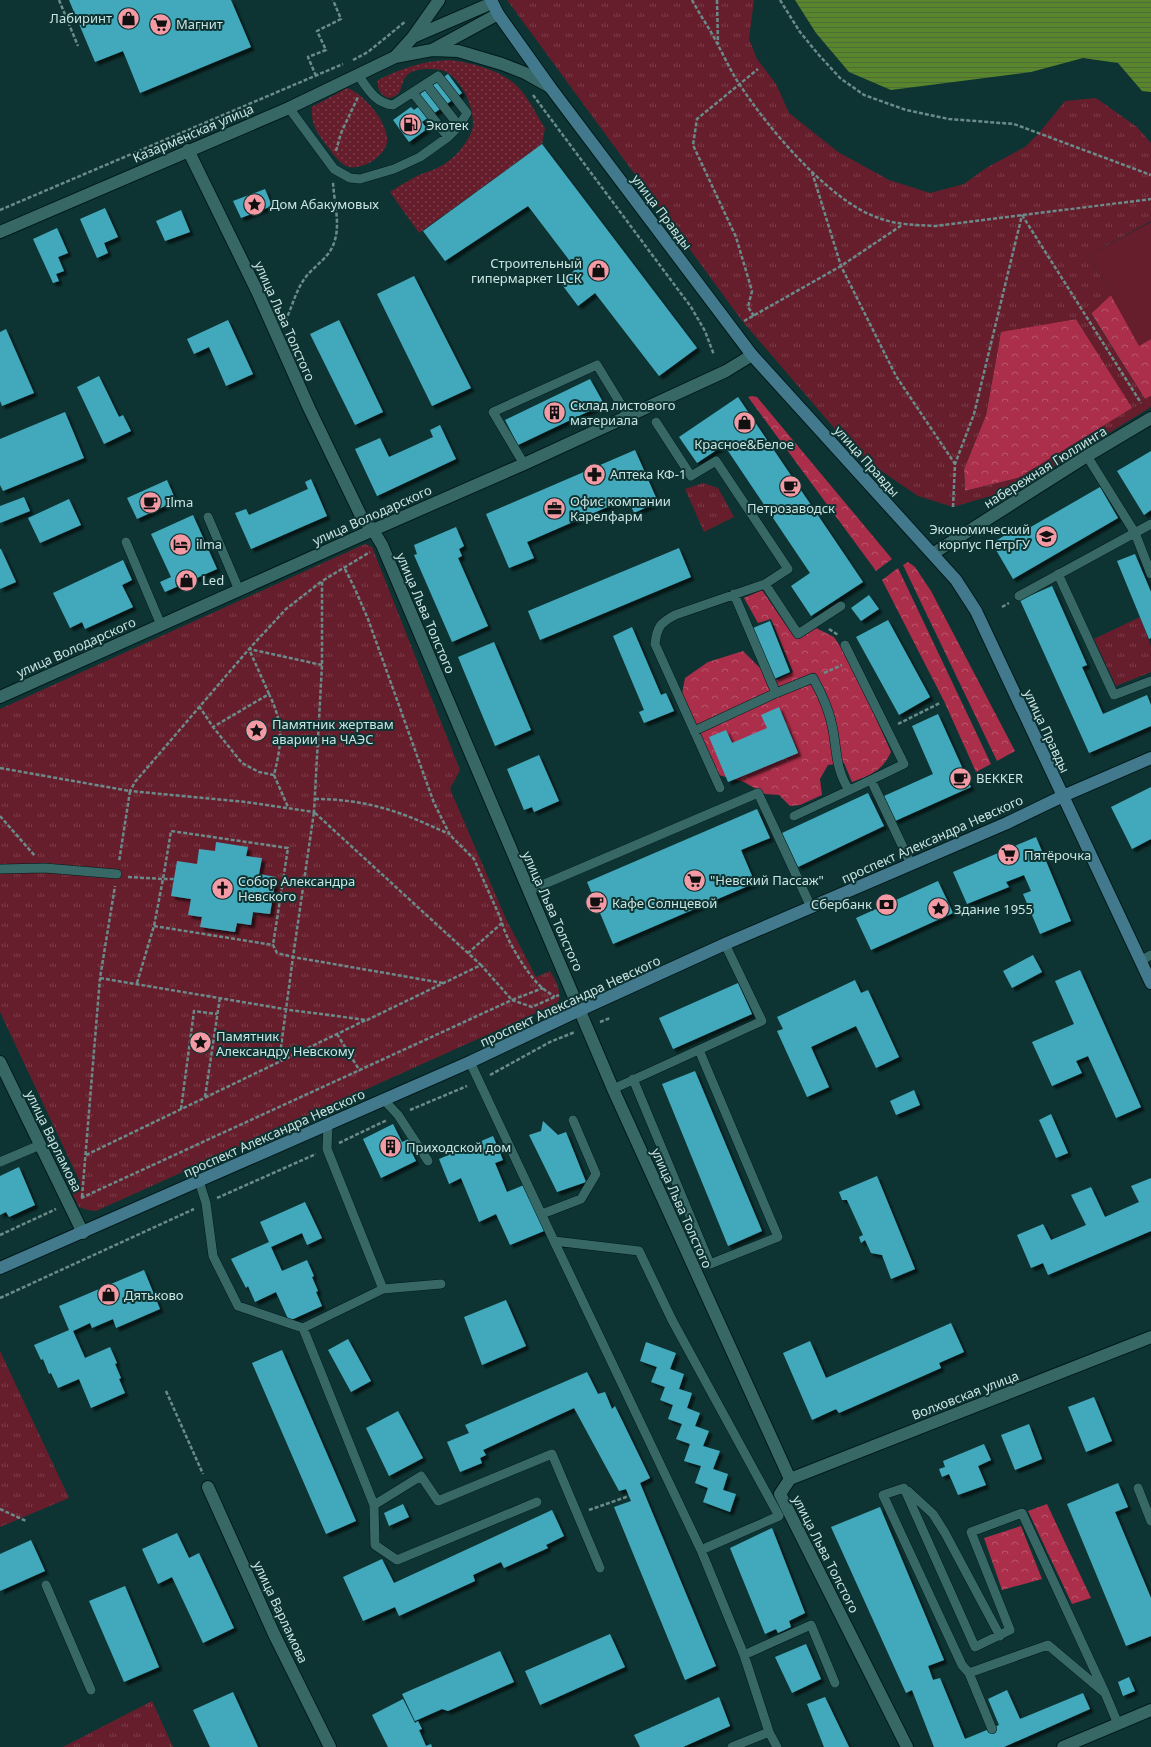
<svg xmlns="http://www.w3.org/2000/svg" width="1151" height="1747" viewBox="0 0 1151 1747" font-family="'Noto Sans',sans-serif">
<style>
.grass{fill:url(#grass-dots)}
.forest{fill:url(#forest-crowns)}
.park{fill:url(#park-tufts);fill-rule:evenodd}
.garden{fill:#671e2c}
.water{fill:url(#water-rules)}
.building{fill:#43a9bc;filter:url(#shadow)}
.lines{fill:none;stroke-linecap:round;stroke-linejoin:round}
.lane-casing{stroke:#011a1a;stroke-width:10}
.street-casing{stroke:#011a1a;stroke-width:14}
.secondary-casing{stroke:#011a1a;stroke-width:14}
.path{stroke:#6a8b89;stroke-width:2.5;stroke-dasharray:4 2;stroke-linecap:butt}
.lane{stroke:#376866;stroke-width:9}
.street{stroke:#376866;stroke-width:12}
.secondary{stroke:#43798d;stroke-width:12}
.labels{text-anchor:middle;dominant-baseline:central;stroke-width:4;stroke-linejoin:round;paint-order:stroke}
.poi-label{font-size:13px;fill:#cae4e2;stroke:#0d3433;text-anchor:start}
.street-label{font-size:13px;fill:#cae4e2;stroke:#0d3433}
</style>
<defs>
<pattern id="grass-dots" width="8" height="8" patternUnits="userSpaceOnUse"><rect width="8" height="8" fill="#671e2c"/><path d="M2 2h.1M6 6h.1" fill="none" stroke="#7b3f4a" stroke-width="1.8" stroke-linecap="round"/></pattern>
<pattern id="forest-crowns" width="20" height="18" patternUnits="userSpaceOnUse"><rect width="20" height="18" fill="#ab2e4a"/><path d="M2 6a3 3 0 1 1 6 0M12 15a3 3 0 1 1 6 0" fill="none" stroke="#b9566c"/></pattern>
<pattern id="park-tufts" width="24" height="20" patternUnits="userSpaceOnUse"><rect width="24" height="20" fill="#671e2c"/><path d="M3 7l-1-3M5 7V3M7 7l1-3M15 17l-1-3M17 17v-4M19 17l1-3" fill="none" stroke="#7b3f4a"/></pattern>
<pattern id="water-rules" width="6" height="5" patternUnits="userSpaceOnUse"><rect width="6" height="5" fill="#59862d"/><path d="M0 2.5h6" fill="none" stroke="#4e6c36"/></pattern>
<filter id="shadow"><feDropShadow dx="3.5" dy="3.5" stdDeviation="1" flood-color="#0009"/></filter>
</defs>
<rect width="100%" height="100%" fill="#0d3433"/>
<path class="grass" d="M449 60C473 63 501 70 518 87 528 97 537 116 545 128L542 144 419 233 390 192C399 186 409 180 419 175 423 173 428 172 433 170 450 163 463 150 471 133 479 115 462 78 444 71 439 69 434 69 429 69 394 69 408 90 395 96 385 102 376 90 378 80 402 68 423 61 449 60Z
M347 88C364 94 389 123 387 142 385 157 360 172 346 166 338 162 332 152 327 146 317 132 311 126 312 107Z"/>
<path class="forest" d="M1111 295 1139 345 1151 339V396L1145 399 1091 313Z
M1076 319 1133 408 1018 478 965 491 964 469 986 415 1001 331Z
M752 396 757 397 892 559 876 571 748 397Z
M908 562 915 567 931 591 1015 751 997 761 903 565Z
M898 568 991 764 976 772 944 701 882 580Z
M762 590 794 637 799 639 816 628 834 637 845 654 857 676 891 752C882 771 871 775 852 782L844 763 828 765 820 779 822 795 800 805 790 806 779 795 765 794 744 782 719 775 682 694 685 678 708 662 743 651 759 667 777 680 793 672 771 619 758 623 744 598Z
M1047 1504 1091 1598 1072 1604 1028 1511Z
M1021 1526 1042 1579 1002 1590 984 1538Z"/>
<path class="park" d="M507 0H754L749 39 757 59 776 84 789 113 838 152 889 180 930 193 964 184 986 168 1025 147 1039 133 1065 101 1096 98 1137 127 1151 143V221L1089 255 1111 295 1091 314 1145 399 1151 396V407L1021 487 953 507 918 496 874 466 847 443 743 322ZM1076 319 1132 408 1018 478 965 491 964 469 986 415 1001 332Z
M703 483 718 488 734 517 704 532 685 489Z
M365 544 372 547 460 770 450 789 506 919 536 977 550 971C556 981 562 991 558 1003L96 1211 88 1210 79 1207 70 1189 80 1182 0 1012V709Z
M1140 617 1151 646V672L1116 686 1094 639Z
M0 1351 69 1498 0 1527Z
M152 1701 173 1747H63Z"/>
<path class="garden" d="M1151 222V339L1139 346 1089 255Z"/>
<path class="water" d="M795 0H1151V92L1142 91 1118 63 1083 58 1031 72 891 90 849 72 816 33Z"/>
<path class="building" d="M69 0H231L251 47 140 93 123 51 95 62Z
M448 74 462 93 422 122 427 129 409 142 393 120 411 107 414 110 425 102 420 94Z
M542 144 697 348 659 376 595 293 578 306 560 282 576 269 528 206 445 261 423 231Z
M265 189 272 206 241 218 233 201Z
M105 208 118 237 104 243 108 253 97 258 80 219Z
M181 210 190 232 165 241 156 221Z
M57 228 68 253 58 257 64 271 56 274 59 281 53 283 33 239Z
M414 276 471 388 432 406 377 294Z
M228 320 253 374 226 386 209 347 194 354 187 339Z
M339 320 383 412 355 425 310 334Z
M6 329 34 393 2 406 0 401V332Z
M99 376 119 417 123 415 131 431 104 444 77 387Z
M590 379 604 404 518 445 505 420Z
M738 397 863 582 811 616 791 586 810 573 724 445 697 463 679 437Z
M65 412 84 458 3 491 0 485V439Z
M440 425 456 459 377 496 355 449 380 438 389 457 433 437 430 430Z
M635 450 658 502 634 513 628 498 527 542 534 558 509 568 486 514Z
M1151 451V510L1144 515 1117 471Z
M311 479 327 516 251 549 235 513 246 509 249 515 308 489 305 482Z
M167 480 176 501 137 519 127 498Z
M1100 487 1118 518 1013 579 992 543 1026 523 1029 528Z
M24 497 30 511 0 523V506Z
M69 499 81 525 40 543 28 518Z
M193 515 217 569 165 592 160 582 171 577 151 534Z
M456 527 464 546 459 549 462 556 458 558 488 626 452 642 414 555 417 554 414 545Z
M679 548 691 577 540 640 528 611Z
M0 549H1L16 582 0 589Z
M1135 554 1151 592V638L1149 639 1117 561Z
M123 560 132 580 122 585 133 607 85 629 82 622 70 628 53 593Z
M1052 586 1087 665 1082 667 1103 714 1147 695 1151 705V726L1089 753 1020 600Z
M869 595 879 609 861 621 851 608Z
M888 620 930 697 899 715 856 637Z
M770 621 790 672 774 679 753 628Z
M632 627 661 695 666 693 674 711 644 723 639 712 644 710 613 636Z
M494 642 531 730 495 746 458 657Z
M779 707 798 753 728 782 709 737 726 730 732 743 767 728 761 715Z
M938 714 971 787 895 821 884 796 933 774 912 726Z
M539 755 559 801 534 812 532 807 524 810 507 769Z
M1151 787V839L1132 849 1111 807Z
M868 793 884 826 798 867 782 833Z
M757 809 770 838 741 850 755 883 613 944 587 882Z
M1036 837 1071 921 1040 934 1023 894 1031 891 1024 875 1006 882 1009 887 967 904 953 872Z
M216 842 248 847 246 856 262 858 259 874 276 877 270 914 253 912 251 925 237 923 235 932 200 927 202 917 188 915 191 899 171 896 177 861 197 864 199 849 215 851Z
M938 881 953 913 871 950 856 918Z
M1033 955 1042 972 1012 988 1003 971Z
M1080 970 1141 1107 1116 1118 1088 1056 1076 1061 1082 1073 1052 1086 1032 1042 1074 1024 1055 981Z
M855 980 861 993 868 990 899 1057 876 1068 856 1026 811 1047 829 1087 807 1097 777 1031 783 1029 777 1017Z
M738 983 752 1014 673 1049 659 1018Z
M695 1071 762 1231 728 1246 662 1084Z
M914 1090 920 1105 896 1115 890 1101Z
M1051 1114 1068 1153 1056 1158 1039 1120Z
M543 1121 558 1135 566 1132 586 1182 557 1192 529 1135 541 1131Z
M393 1124 402 1142 409 1139 415 1152 412 1153 416 1161 381 1178 363 1139Z
M493 1136 503 1160 495 1163 507 1192 524 1185 544 1231 510 1245 496 1214 479 1222 461 1178 449 1184 439 1159Z
M19 1167 35 1205 9 1217 6 1212 0 1215V1176Z
M877 1176 915 1269 891 1279 882 1255 871 1253 865 1240 861 1243 859 1237 863 1235 847 1200H842L839 1192Z
M1151 1178V1231L1048 1275 1043 1263 1031 1268 1017 1235 1043 1224 1051 1240 1086 1225 1071 1195 1091 1187 1105 1217 1139 1202 1131 1186Z
M305 1202 322 1238 307 1245 302 1233 271 1247 282 1271 307 1260 314 1276 312 1277 318 1291 316 1292 322 1306 289 1321 276 1292 255 1302 248 1286 246 1288 231 1259 269 1242 260 1222Z
M144 1270 160 1309 116 1328 113 1319 92 1328 90 1323 73 1331 85 1358 110 1347 117 1363 115 1364 121 1378 119 1379 125 1393 91 1408 79 1379 58 1388 51 1373 49 1374 43 1359 41 1360 34 1345 69 1330 59 1306Z
M506 1300 526 1346 482 1365 464 1317Z
M951 1323 964 1352 939 1363 941 1368 839 1413 836 1409 812 1420 783 1353 810 1341 826 1378Z
M348 1339 371 1381 351 1392 328 1350Z
M646 1342 676 1353 670 1369 684 1374 679 1389 692 1393 687 1408 700 1413 695 1426 709 1431 703 1446 720 1451 713 1469 728 1474 723 1490 736 1494 730 1512 703 1502 708 1488 695 1483 701 1466 684 1461 690 1444 676 1439 682 1424 668 1419 673 1405 660 1400 665 1387 651 1382 657 1367 640 1361Z
M282 1350 356 1521 326 1534 252 1363Z
M587 1372 598 1394 605 1392 612 1409 615 1406 650 1478 640 1483 716 1666 685 1680 614 1507 631 1501 626 1489 619 1491 574 1408 483 1450 486 1455 480 1458 482 1463 460 1472 447 1442 469 1433 465 1425Z
M1094 1397 1112 1441 1086 1452 1068 1407Z
M398 1411 423 1458 389 1476 366 1428Z
M1029 1424 1042 1459 1015 1470 1001 1435Z
M984 1444 991 1460 978 1466 986 1485 958 1495 949 1474 942 1477 939 1469 945 1467 943 1461Z
M1118 1483 1128 1507 1115 1512 1151 1598V1636L1126 1646 1067 1504Z
M403 1504 409 1517 389 1526 384 1513Z
M880 1507 944 1660 928 1666 933 1680 940 1678 965 1739 999 1725 988 1699 1007 1690 1020 1719 1083 1693 1090 1709 1004 1747H934L912 1690 906 1693 831 1527Z
M552 1510 564 1536 546 1545 548 1548 504 1568 501 1562 473 1575 475 1581 399 1616 395 1607 363 1621 343 1577 382 1559 394 1583Z
M772 1528 805 1613 789 1621 791 1627 778 1633 776 1629 765 1634 730 1548Z
M177 1533 189 1558 199 1553 234 1628 203 1643 172 1577 158 1584 142 1549Z
M31 1540 45 1571 0 1591V1554Z
M125 1586 159 1667 124 1682 89 1601Z
M610 1634 625 1667 540 1705 525 1671Z
M806 1644 821 1679 792 1693 775 1657Z
M500 1651 514 1682 448 1711 442 1709 415 1721 402 1694Z
M1129 1677 1135 1691 1123 1696 1118 1682Z
M233 1692 258 1747H210L193 1710Z
M719 1697 730 1726 683 1747H640L634 1735Z
M825 1697 849 1747H824L807 1704Z
M403 1699 415 1723 418 1721 422 1729 419 1730 426 1746 431 1744 432 1747H388L372 1715Z"/>
<g class="lines">
<defs>
<path id="lane" d="M426 84 459 126
M413 93 448 137
M289 108 334 169 350 178 360 179 394 169 420 157 448 137 459 126 467 113 438 76 393 105C375 103 368 89 358 75
M656 422 691 476 716 461 788 569 765 584 798 634 841 606
M1087 456 1135 533 1151 574
M524 464 493 412 597 365 628 416
M208 517 239 590
M126 542 161 625
M1058 574 1114 695 1151 681
M734 594 776 693
M1019 596 1151 524
M845 645 904 764 871 780 911 864
M694 731 776 693 813 678C822 694 830 712 833 730 837 753 836 770 849 790
M720 788 655 644C657 627 660 623 675 615L765 584
M794 816 871 780
M0 869 45 868 117 874
M528 891 758 793 811 907
M1140 961 1151 955
M470 1062 554 1241 701 1550 744 1655 769 1732 777 1747
M633 1079 710 1264 778 1237 699 1050
M613 1089 762 1021 725 944
M384 1100 398 1115 428 1161
M328 1124 327 1149 383 1289
M0 1162 40 1145
M199 1181 206 1203 213 1256 238 1306 303 1328 383 1289 441 1284
M542 1214 581 1199 596 1174 573 1120
M554 1241 639 1251 672 1320 779 1516 701 1550
M303 1328 374 1505 375 1545 397 1560 537 1502
M1138 1488 1151 1521
M908 1491 933 1514 945 1533 1000 1636
M374 1505 421 1476 438 1501 552 1454 600 1568
M46 1585 91 1690
M744 1655 811 1625 835 1683
M969 1673 992 1729
M1105 1693 1048 1645 969 1673 962 1665 883 1495 904 1488 975 1647 1010 1630 971 1532 1022 1513 1105 1693 1118 1724
M732 1747 769 1732"/>
<path id="street" d="M413 37 492 3
M432 50 498 14
M395 57 413 37 439 0
M188 150 257 291 309 408 362 518 373 530 382 545 613 1089 790 1479 780 1494 907 1747
M0 232 289 108 395 57 432 50 458 51 502 64 525 73 550 87
M934 553 1087 456 1151 418
M0 697 373 530 524 464 726 371 752 355
M0 1062 83 1233
M790 1479 1151 1337
M208 1487 274 1634 330 1747
M1063 1747 1151 1710"/>
<path id="secondary" d="M491 0 498 14 550 87 752 355 956 580 976 611 1151 983
M0 1268 470 1062 580 1010 725 944 1007 823 1063 796 1151 758"/>
</defs>
<use href="#lane" class="lane-casing"/>
<use href="#street" class="street-casing"/>
<use href="#secondary" class="secondary-casing"/>
<path class="path" d="M59 0 78 46
M692 0C700 15 710 29 718 45 725 58 731 72 740 85 767 127 831 203 879 218 897 225 916 225 936 226L1151 199
M717 0 718 44
M780 0 800 32 818 54 840 78 864 95 906 110 949 119 1014 124 1151 175
M353 60 368 52 406 21
M316 76 308 57 326 50 317 31 341 19 333 0
M533 95 691 307 705 331 714 355
M336 151 341 133 358 97
M812 172 841 266 896 376 955 464
M0 210 343 64
M1022 215 1141 403
M754 316 748 307 752 291 736 237 693 145 697 119 758 69
M285 321C292 308 295 293 303 281 309 271 320 264 328 254 344 233 334 206 333 182
M744 321 841 266 902 225
M953 507 955 464 974 414 1022 215
M345 569 355 589 368 619 434 803 450 835 474 859 500 917 502 923 468 953
M1002 607 1009 603
M829 629 838 635
M322 665 249 649 135 782 130 791 246 802 314 812 322 665V581L370 552
M824 673 842 665
M269 694 249 649 286 609 322 581
M199 706 213 727 242 763 259 772 274 775C282 742 284 725 269 694L213 727
M898 724 940 703
M0 768 130 791 119 862
M274 775 288 807
M315 799C343 799 369 803 396 812 415 818 432 827 450 834
M0 816 35 856
M128 877 163 879 171 831 288 848 273 945
M502 923C507 941 525 970 538 984 543 989 549 993 555 997
M154 926 273 945 277 953 293 957 279 1062
M100 978 290 1010 367 1020 481 965 512 1000 543 988
M137 983 154 926 163 879H174
M443 983 293 957 314 812 481 965
M600 1022 610 1018
M337 1034 360 1071
M490 1075 550 1042 575 1032
M205 1097 220 997
M181 1109 194 1011 217 1014
M410 1110 467 1086
M339 1143 387 1120
M86 1155 366 1020
M82 1197 100 978 115 886
M81 1198 512 1000 532 1007 559 995
M217 1198 316 1154
M0 1235 56 1209
M0 1298 194 1209
M166 1391 203 1474
M0 1509 26 1521
M589 1510 629 1496"/>
<use href="#lane" class="lane"/>
<use href="#street" class="street"/>
<use href="#secondary" class="secondary"/>
</g>
<defs>
<symbol id="shop-disc" viewBox="-11 -11 22 22"><circle r="9.5" fill="#f49aa5" stroke="#0d3433"/><path d="M-5-2.5h2.3a2.7 3.5 0 0 1 5.4 0H5L5.5 6h-11ZM-1.5-2.5h3a1.5 2.3 0 0 0-3 0Z" fill="#111"/></symbol>
<symbol id="supermarket-disc" viewBox="-11 -11 22 22"><circle r="9.5" fill="#f49aa5" stroke="#0d3433"/><path d="M-6-5.5h2.5l.6 2H6L4.5 2H-2.5L-4.4-4H-6ZM-1.5 3.2a1.3 1.3 0 1 0 .1 0ZM3 3.2a1.3 1.3 0 1 0 .1 0Z" fill="#111"/></symbol>
<symbol id="fuel-disc" viewBox="-11 -11 22 22"><circle r="9.5" fill="#f49aa5" stroke="#0d3433"/><path d="M-5.5-6h7V0h2V4h1.3V-2.5L3-4.5l.8-.8L6-3V5H2.5V1h-1V6h-7ZM-4.2-4.7v3.2H.2V-4.7Z" fill="#111"/></symbol>
<symbol id="sight-disc" viewBox="-11 -11 22 22"><circle r="9.5" fill="#f49aa5" stroke="#0d3433"/><path d="M0-6L1.8-2.2L6-1.7L2.9 1.2L3.7 5.4L0 3.3L-3.7 5.4L-2.9 1.2L-6-1.7L-1.8-2.2Z" fill="#111"/></symbol>
<symbol id="building-disc" viewBox="-11 -11 22 22"><circle r="9.5" fill="#f49aa5" stroke="#0d3433"/><path d="M-4-6H4V6H1V3H-1V6H-4ZM-2.5-4.3h1.7v1.8h-1.7ZM.8-4.3h1.7v1.8H.8ZM-2.5-1h1.7V.8h-1.7ZM.8-1h1.7V.8H.8Z" fill="#111"/></symbol>
<symbol id="pharmacy-disc" viewBox="-11 -11 22 22"><circle r="9.5" fill="#f49aa5" stroke="#0d3433"/><path d="M-2-6h4v4h4v4h-4v4h-4v-4h-4v-4h4Z" fill="#111"/></symbol>
<symbol id="cafe-disc" viewBox="-11 -11 22 22"><circle r="9.5" fill="#f49aa5" stroke="#0d3433"/><path d="M-5.5-4.5H6V0H3Q3 3.5 0 3.5H-2.5Q-5.5 3.5-5.5 0ZM3-3.2v2h1.7v-2ZM-6 4.5H4V6H-6Z" fill="#111"/></symbol>
<symbol id="office-disc" viewBox="-11 -11 22 22"><circle r="9.5" fill="#f49aa5" stroke="#0d3433"/><path d="M-6-3h4V-5.5h4V-3h4V5H-6ZM-1-4.5V-3h2v-1.5ZM-6 0V1H6V0Z" fill="#111"/></symbol>
<symbol id="university-disc" viewBox="-11 -11 22 22"><circle r="9.5" fill="#f49aa5" stroke="#0d3433"/><path d="M0-5L7-2L0 1L-7-2ZM-4 1L0 2.5L4 1V4Q0 6-4 4Z" fill="#111"/></symbol>
<symbol id="hotel-disc" viewBox="-11 -11 22 22"><circle r="9.5" fill="#f49aa5" stroke="#0d3433"/><path d="M-6-4.5h1.5V1H6V5H4.5V3h-9V5H-6ZM-4 0a1.8 1.8 0 1 1 3.6 0ZM.5 0V-2.5h3Q6-2.5 6 0Z" fill="#111"/></symbol>
<symbol id="church-disc" viewBox="-11 -11 22 22"><circle r="9.5" fill="#f49aa5" stroke="#0d3433"/><path d="M-1.2-6h2.4v3.5h3.3v2.4h-3.3V6h-2.4V-.1h-3.3v-2.4h3.3Z" fill="#111"/></symbol>
<symbol id="bank-disc" viewBox="-11 -11 22 22"><circle r="9.5" fill="#f49aa5" stroke="#0d3433"/><path d="M-6-4H6V4H-6ZM0-2.3a2.3 2.3 0 1 0 0 4.6a2.3 2.3 0 1 0 0-4.6Z" fill="#111"/></symbol>
</defs>
<g fill-rule="evenodd">
<use href="#shop-disc" x="116" y="6" width="25" height="25"/>
<use href="#supermarket-disc" x="148" y="12" width="25" height="25"/>
<use href="#fuel-disc" x="398" y="112" width="25" height="25"/>
<use href="#sight-disc" x="242" y="192" width="25" height="25"/>
<use href="#shop-disc" x="586" y="258" width="25" height="25"/>
<use href="#building-disc" x="542" y="400" width="25" height="25"/>
<use href="#shop-disc" x="732" y="410" width="25" height="25"/>
<use href="#pharmacy-disc" x="582" y="462" width="25" height="25"/>
<use href="#cafe-disc" x="778" y="474" width="25" height="25"/>
<use href="#cafe-disc" x="138" y="490" width="25" height="25"/>
<use href="#office-disc" x="542" y="496" width="25" height="25"/>
<use href="#university-disc" x="1034" y="524" width="25" height="25"/>
<use href="#hotel-disc" x="168" y="532" width="25" height="25"/>
<use href="#shop-disc" x="174" y="568" width="25" height="25"/>
<use href="#sight-disc" x="244" y="718" width="25" height="25"/>
<use href="#cafe-disc" x="948" y="766" width="25" height="25"/>
<use href="#supermarket-disc" x="996" y="842" width="25" height="25"/>
<use href="#supermarket-disc" x="682" y="868" width="25" height="25"/>
<use href="#church-disc" x="210" y="876" width="25" height="25"/>
<use href="#cafe-disc" x="584" y="890" width="25" height="25"/>
<use href="#bank-disc" x="874" y="892" width="25" height="25"/>
<use href="#sight-disc" x="926" y="896" width="25" height="25"/>
<use href="#sight-disc" x="188" y="1030" width="25" height="25"/>
<use href="#building-disc" x="378" y="1134" width="25" height="25"/>
<use href="#shop-disc" x="96" y="1282" width="25" height="25"/>
</g>
<g class="labels">
<g class="poi-label">
<text x="112" y="18" text-anchor="end">Лабиринт</text>
<text x="176" y="24">Магнит</text>
<text x="426" y="125">Экотек</text>
<text x="270" y="204">Дом Абакумовых</text>
<text x="582" y="263" text-anchor="end">Строительный<tspan x="582" dy="15">гипермаркет ЦСК</tspan></text>
<text x="570" y="405">Склад листового<tspan x="570" dy="15">материала</tspan></text>
<text x="744" y="444" text-anchor="middle">Красное&amp;Белое</text>
<text x="610" y="474">Аптека КФ-1</text>
<text x="570" y="501">Офис компании<tspan x="570" dy="15">Карелфарм</tspan></text>
<text x="166" y="502">Ilma</text>
<text x="791" y="508" text-anchor="middle">Петрозаводск</text>
<text x="1030" y="529" text-anchor="end">Экономический<tspan x="1030" dy="15">корпус ПетрГУ</tspan></text>
<text x="196" y="544">ilma</text>
<text x="202" y="580">Led</text>
<text x="272" y="724">Памятник жертвам<tspan x="272" dy="15">аварии на ЧАЭС</tspan></text>
<text x="976" y="778">BEKKER</text>
<text x="1024" y="855">Пятёрочка</text>
<text x="710" y="880">"Невский Пассаж"</text>
<text x="238" y="881">Собор Александра<tspan x="238" dy="15">Невского</tspan></text>
<text x="612" y="903">Кафе Солнцевой</text>
<text x="872" y="904" text-anchor="end">Сбербанк</text>
<text x="954" y="909">Здание 1955</text>
<text x="216" y="1036">Памятник<tspan x="216" dy="15">Александру Невскому</tspan></text>
<text x="406" y="1147">Приходской дом</text>
<text x="124" y="1295">Дятьково</text>
</g>
<g class="street-label">
<text transform="translate(193 133) rotate(-23)">Казарменская улица</text>
<text transform="translate(662 212) rotate(53)">улица Правды</text>
<text transform="translate(285 321) rotate(66)">улица Льва Толстого</text>
<text transform="translate(867 461) rotate(48)">улица Правды</text>
<text transform="translate(1045 467) rotate(-32)">набережная Гюллинга</text>
<text transform="translate(372 515) rotate(-24)">улица Володарского</text>
<text transform="translate(426 613) rotate(67)">улица Льва Толстого</text>
<text transform="translate(76 647) rotate(-24)">улица Володарского</text>
<text transform="translate(1047 731) rotate(65)">улица Правды</text>
<text transform="translate(932 839) rotate(-24)">проспект Александра Невского</text>
<text transform="translate(553 911) rotate(66)">улица Льва Толстого</text>
<text transform="translate(570 1001) rotate(-25)">проспект Александра Невского</text>
<text transform="translate(274 1133) rotate(-24)">проспект Александра Невского</text>
<text transform="translate(54 1141) rotate(64)">улица Варламова</text>
<text transform="translate(682 1208) rotate(66)">улица Льва Толстого</text>
<text transform="translate(965 1395) rotate(-21)">Волховская улица</text>
<text transform="translate(826 1554) rotate(63)">улица Льва Толстого</text>
<text transform="translate(281 1612) rotate(65)">улица Варламова</text>
</g>
</g>
</svg>
